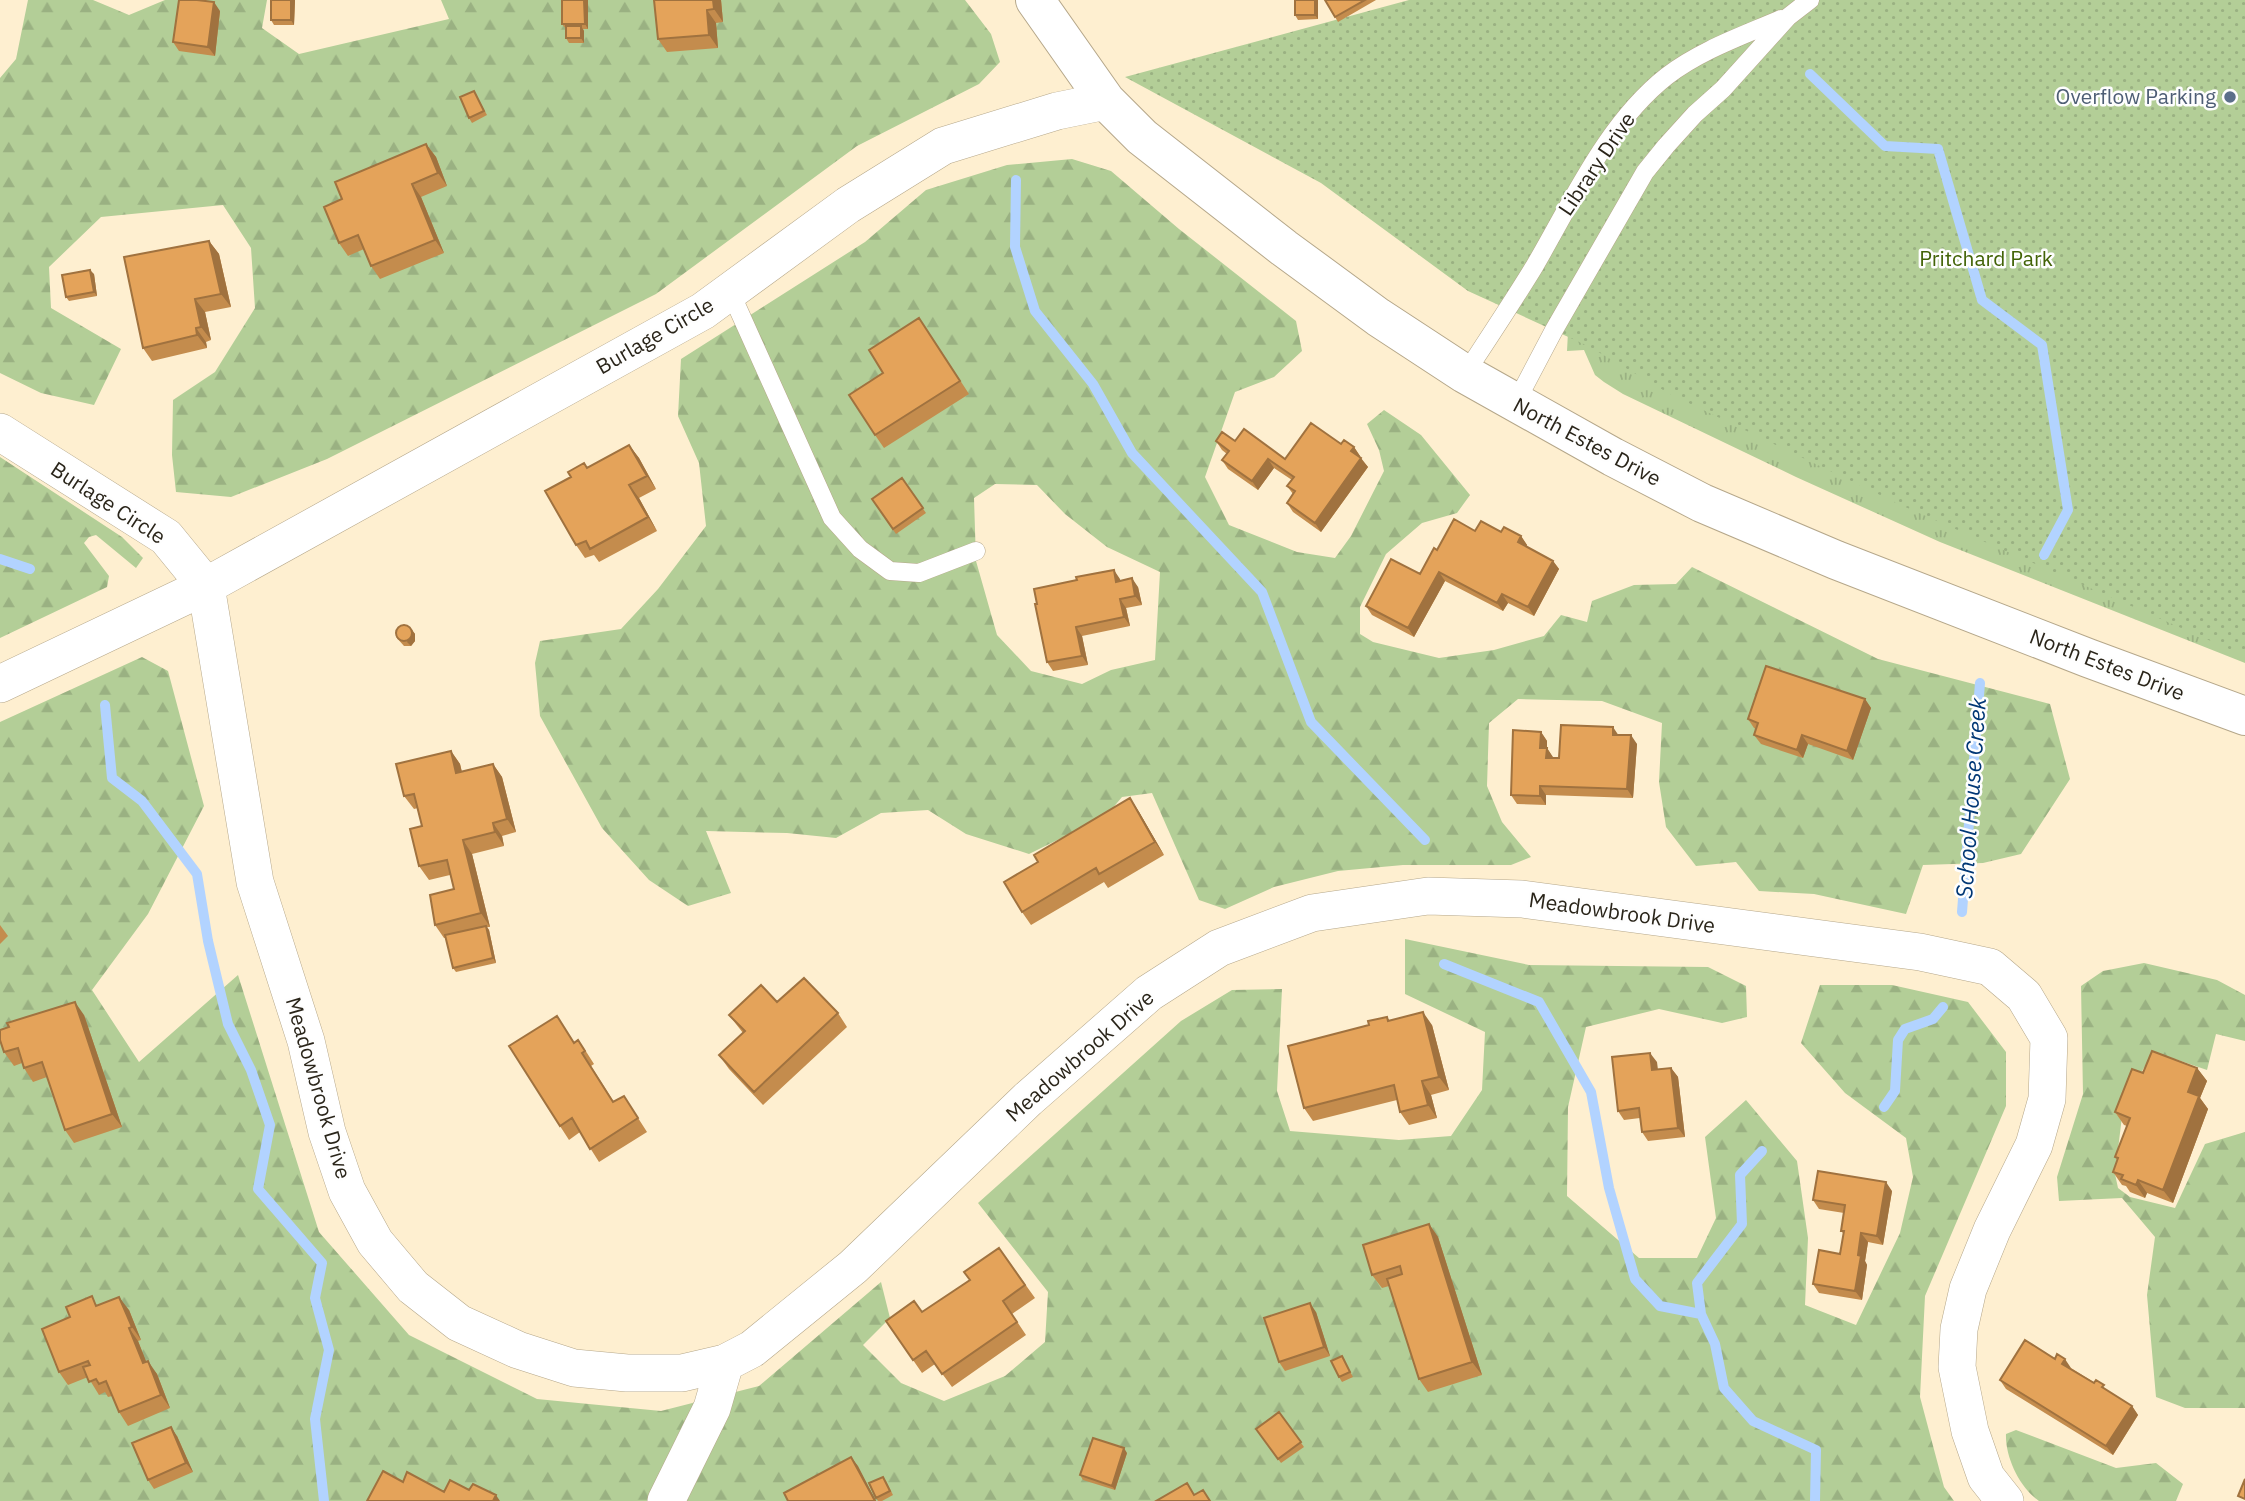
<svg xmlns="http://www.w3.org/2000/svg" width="2245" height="1501" viewBox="0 0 2245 1501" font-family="'IBM Plex Sans',sans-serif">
	<defs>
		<pattern id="grass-tufts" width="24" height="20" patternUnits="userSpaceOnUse" patternTransform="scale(1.75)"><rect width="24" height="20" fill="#b3ce97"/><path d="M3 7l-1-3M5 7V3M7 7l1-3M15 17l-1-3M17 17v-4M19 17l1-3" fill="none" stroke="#9ab182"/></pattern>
		<pattern id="forest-firs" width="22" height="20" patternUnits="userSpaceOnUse" patternTransform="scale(1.75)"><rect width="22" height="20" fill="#b3ce97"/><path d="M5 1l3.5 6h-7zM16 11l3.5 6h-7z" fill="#9ab182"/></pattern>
		<pattern id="park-dots" width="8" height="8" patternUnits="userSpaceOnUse" patternTransform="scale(1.75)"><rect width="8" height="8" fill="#b3ce97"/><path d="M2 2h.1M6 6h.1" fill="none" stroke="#9ab182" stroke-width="1.8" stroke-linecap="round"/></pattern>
	</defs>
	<rect width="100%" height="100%" fill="#feefd0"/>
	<path fill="url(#grass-tufts)" d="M1568,332L2245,641V663L1940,542L1796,477L1623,394L1604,382L1595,375L1584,350L1567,351Z"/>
	<path fill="url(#forest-firs)" fill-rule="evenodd" d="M28,0H93L129,15L165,0H267L262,28L299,54L449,19L441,0H965L991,34L1000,62L979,84L857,146L656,294L327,459L231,497L176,492L172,455L173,400L215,372L255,308L251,248L223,205L101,217L49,267L51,308L121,349L94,405L41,393L0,373V78L16,59Z
		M1072,159L1111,171L1179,229L1296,321L1302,351L1274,377L1235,392L1205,477L1229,525L1297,552L1335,558L1351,536L1384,471L1379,450L1367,424L1384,410L1421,435L1470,495L1457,513L1422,523L1386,554L1360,607V634L1373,642L1439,658L1494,650L1544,636L1561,615L1587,622L1592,601L1634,585L1676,584L1692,567L1878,659L2050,704L2070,779L2021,854L1983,863L1923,865L1906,914L1814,894L1759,891L1736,862L1696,866L1666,827L1659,782L1662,723L1602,701L1518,699L1489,723L1487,786L1502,822L1531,857L1511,865H1403L1338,871L1274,887L1225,909L1199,900L1152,793L1122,797L1106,816L1029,854L966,834L928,810L881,813L836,838L787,833L706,831L731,893L688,906L649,880L602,828L540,716L535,663L540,641L621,629L658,589L706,526L699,463L678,416L681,359L865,242L926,190L1007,165ZM995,484L1037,485L1065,514L1107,547L1160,572L1155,660L1111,670L1082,684L1031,671L997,635L976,561L974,498Z
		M0,457L122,537L143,558L136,568L96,535L89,537L84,543L109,576L107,587L0,638Z
		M142,657L168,671L204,806L148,914L92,990L139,1062L238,975L319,1232L409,1335L537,1399L661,1411L759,1386L881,1282L890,1318L863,1345L901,1383L944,1401L1005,1376L1045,1342L1048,1292L978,1203L1181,1021L1232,990L1282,989L1277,1091L1290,1131L1399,1140L1451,1136L1482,1090L1485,1032L1405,994V939L1529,965L1708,967L1746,986L1747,1017L1722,1023L1659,1009L1586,1027L1568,1107L1567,1196L1639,1258H1697L1716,1218L1705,1137L1746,1100L1797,1161L1808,1238L1805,1305L1856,1325L1900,1233L1913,1177L1906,1138L1845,1093L1801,1043L1820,985H1892L1968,1002L2006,1052V1106L1925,1296L1920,1397L1944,1487L1954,1501H0V722Z
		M2144,963L2217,980L2245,995V1041L2216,1034L2207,1070L2175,1059L2147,1063L2124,1100L2115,1174L2118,1188L2130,1197L2175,1208L2205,1144L2245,1132V1408H2185L2156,1397L2147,1295L2155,1237L2122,1198L2059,1201L2057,1177L2083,1094L2081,986L2103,971Z
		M2016,1430L2116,1468L2156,1463L2183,1484L2176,1501H2039C2020,1488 2005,1457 2006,1434Z"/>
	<path fill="url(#park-dots)" d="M1409,0H2245V656L1903,506L1670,394L1588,346L1468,291L1321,183L1125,77Z"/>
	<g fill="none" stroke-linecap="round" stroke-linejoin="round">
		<path stroke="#b2d3ff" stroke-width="10" d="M1810,74L1885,146L1938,149L1982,300L2042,345L2068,510L2044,555
			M1016,180L1015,247L1035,311L1093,384L1132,453L1262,592L1311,722L1425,840
			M0,559L30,569
			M105,705L112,778L142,801L197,874L208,941L228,1024L251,1070L270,1125L258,1189L322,1263L315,1298L329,1350L315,1419L324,1501
			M1962,912L1980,683
			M1444,964L1539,1002L1591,1092L1609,1188L1635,1279L1660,1306L1701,1314
			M1884,1107L1895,1091L1898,1040L1905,1029L1933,1019L1943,1007
			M1762,1151L1740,1175L1742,1224L1697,1283L1701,1314L1715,1344L1724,1388L1753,1421L1816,1450L1815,1501"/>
		<g stroke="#b5a78a" stroke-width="19">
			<path id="service" d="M730,291L832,518L860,549L890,571L919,573L976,551
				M1465,374C1488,339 1512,303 1534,267C1572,202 1607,123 1667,76C1701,50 1742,36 1781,19
				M1515,404L1554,330L1645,172L1666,146L1695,114L1723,89L1788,17L1810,0"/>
		</g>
		<g stroke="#b5a78a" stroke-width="38">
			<path id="minor" d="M0,432L166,537L206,586L255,882L306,1041L327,1132L347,1191L375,1242L413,1287L459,1323L518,1350L574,1368L627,1373H682L725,1363L752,1349L853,1267L1028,1099L1149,993L1219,948L1312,913L1428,896L1522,899L1920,952L1990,967L2024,996L2049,1038L2047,1099L2034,1145L1992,1230L1968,1289L1959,1329L1957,1367L1970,1431L1986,1477L2005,1501
				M0,684L206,586L703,311L848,205L943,146L1057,111L1106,101
				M666,1501L712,1408L725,1363"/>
		</g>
		<g stroke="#b5a78a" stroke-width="40">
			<path id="secondary" d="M1035,0L1106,101L1142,137L1284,248L1378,317L1465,374L1613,457L1702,503L1836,560L2088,658L2245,716"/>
		</g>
		<use href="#service" stroke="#fff" stroke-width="18"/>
		<use href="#minor" stroke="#fff" stroke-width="37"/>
		<use href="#secondary" stroke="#fff" stroke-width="38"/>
	</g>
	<path fill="#c48c4d" d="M271,0H295L294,25H274L271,20Z
		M588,0V29H583L584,31V43H569L566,38V29L562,24Z
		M654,0H721L723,22L716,23L718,48L667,52L658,39Z
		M1295,0H1318V19L1298,20L1295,15Z
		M1325,0H1376L1338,22Z
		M220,11L215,56L179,51L173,42Z
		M474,91L487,115L472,123L469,118Z
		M426,144L436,157L447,186L421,197L444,253L380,279L371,266L364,249L348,256L339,243L342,199Z
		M209,241L219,254L231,307L205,312L211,340L206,342L207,348L152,361L143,348Z
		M94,274L97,296L69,301L66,297Z
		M928,331L969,394L884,448L875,435L883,373Z
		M1216,441H1235L1285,459L1341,444L1354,447L1360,456L1359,457L1368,467L1321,532L1293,512L1287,503L1293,494L1287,486L1292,480L1274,468L1258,490L1228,469L1222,460L1227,454L1222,450Z
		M629,445L639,458L656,489L639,498L657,531L599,562L594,555L585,558L576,545L571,477L584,463L587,468Z
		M902,478L926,513L896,534L872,499Z
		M1475,531L1501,532L1521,536L1527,545L1526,547L1553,561L1559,569L1534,616L1508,603L1503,611L1445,581L1414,637L1372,615L1366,606L1420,574L1437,550Z
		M1120,579V580L1138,587L1142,605L1126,608L1130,626L1082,636L1088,665L1053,671L1047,662L1037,604Z
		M412,630L415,634V641L411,646H404L396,637Z
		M1865,699L1871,708L1853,760L1808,744L1803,758L1761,744L1754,735L1756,729L1754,728L1748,719Z
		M1541,732L1547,741V748L1553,758H1559L1618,735L1637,744L1633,798L1546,795V805L1517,804L1511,795Z
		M451,751L460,764L462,772L493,764L502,777L516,832L502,836L504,846L472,854L490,927H487L489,930L496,963L456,972L453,968L446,938H444L435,925L454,889L450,875L429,880L419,866L422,826L418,808L414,809L404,796Z
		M1130,798L1139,812L1164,855L1108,888L1104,882L1031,925L1022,912L1038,862Z
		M0,925L8,936L0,944Z
		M838,1013L847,1027L763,1105L729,1069L719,1055L743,1033L729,1015Z
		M84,1015L122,1127L74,1143L65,1130L47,1077L33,1082L24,1068L22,1063L14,1066L4,1052Z
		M557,1016L574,1043L578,1040L587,1053L594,1064L591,1066L614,1102L624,1096L647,1132L599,1162L580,1132L569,1140L560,1126Z
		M1387,1017L1389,1020L1432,1025L1449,1090L1431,1095L1437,1118L1409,1125L1400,1112L1397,1100L1313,1121L1304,1108L1369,1025Z
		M1657,1062V1069L1671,1068L1678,1077L1685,1137L1648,1141L1642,1132L1640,1118L1624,1120L1618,1111Z
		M2197,1068L2207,1081L2200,1098L2208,1109L2173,1203L2147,1193L2145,1198L2130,1192L2126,1186L2122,1185L2113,1172L2117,1160L2115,1157L2127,1126L2124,1125L2115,1112L2143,1073Z
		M1892,1191L1883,1245L1868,1242L1865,1261L1867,1265L1862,1300L1819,1293L1813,1284L1840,1254L1844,1234L1841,1231L1844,1213L1819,1209L1813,1200Z
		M1429,1224L1438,1237L1482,1375L1428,1392L1419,1379L1389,1286L1382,1288L1372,1275Z
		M999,1248L1035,1298L1012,1314L1026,1335L952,1387L935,1364L922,1373L886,1321L922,1312L970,1280Z
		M99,1305L129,1310L141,1340L138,1341L146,1362L157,1374L170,1408L128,1426L119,1412L112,1396L108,1397L105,1392L99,1395L88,1377L68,1385L59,1372Z
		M1316,1312L1330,1356L1285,1371L1279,1362Z
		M1342,1356L1353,1377L1342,1382L1339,1377Z
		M2071,1368L2132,1406L2138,1415L2113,1455L2006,1389L2000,1380Z
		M1279,1412L1304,1447L1281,1463L1256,1429Z
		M177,1436L193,1472L154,1489L148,1480Z
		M1127,1453L1115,1490L1083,1480L1080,1475Z
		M886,1481L893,1495L882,1501H878L876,1498Z"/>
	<path fill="#a0723f" d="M291,0H295L294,25L291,20Z
		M584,0H588V29L585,24Z
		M713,0H721L723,22L714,9Z
		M1315,0H1318V19L1315,15Z
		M214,2L220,11L215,56L208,47Z
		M707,10L716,23L718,48L709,35Z
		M581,26L584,31V43L581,38Z
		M426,144L436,157L447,186L438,173Z
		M412,184L421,197L444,253L435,240Z
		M209,241L219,254L231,307L221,294Z
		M90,270L94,274L97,296L94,292Z
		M195,299L205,312L211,340L201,327Z
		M196,328L206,342L207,348L197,335Z
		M629,445L639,458L656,489L647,476Z
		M1354,447L1360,456L1357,460L1351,451Z
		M1361,458L1368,467L1321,532L1315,523Z
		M1268,459L1274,468L1258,490L1252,481Z
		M629,485L639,498L657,531L648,517Z
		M1521,536L1527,545L1524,551L1518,542Z
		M1553,561L1559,569L1534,616L1528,607Z
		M1114,570L1120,579L1122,590L1116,582Z
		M1439,572L1445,581L1414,637L1408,628Z
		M1132,578L1138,587L1142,605L1135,596Z
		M1502,594L1508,603L1503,611L1497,603Z
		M1120,599L1126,608L1130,626L1124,617Z
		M1076,627L1082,636L1088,665L1082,656Z
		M412,630L415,634V641L411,646L407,642Z
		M1865,699L1871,708L1853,760L1847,751Z
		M1613,727L1619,736L1613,735Z
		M1541,732L1547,741V748L1553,757V767L1540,748Z
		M1631,735L1637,744L1633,798L1627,789Z
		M1802,735L1808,744L1803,758L1797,750Z
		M451,751L460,764L465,786L456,773Z
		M493,764L502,777L516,832L507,819Z
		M1540,786L1546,795V805L1540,796Z
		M1130,798L1139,812L1164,855L1155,842Z
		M493,823L502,836L504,846L495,832Z
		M463,840L472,854L490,927L481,913Z
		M486,926L489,930L496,963L493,958Z
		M75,1002L84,1015L122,1127L112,1114Z
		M1423,1012L1432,1025L1449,1090L1439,1077Z
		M1650,1053L1657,1062L1659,1078L1652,1070Z
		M1671,1068L1678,1077L1685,1137L1678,1128Z
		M2197,1068L2207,1081L2200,1098L2208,1109L2173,1203L2163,1190L2188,1092Z
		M1422,1081L1431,1095L1437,1118L1428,1105Z
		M2138,1180L2147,1193L2145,1198L2136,1185Z
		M1886,1182L1892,1191L1883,1245L1877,1236Z
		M1429,1224L1438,1237L1482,1375L1472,1362Z
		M1861,1233L1868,1242L1865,1261L1867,1265L1862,1300L1855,1291L1858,1255Z
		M119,1297L129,1310L141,1340L132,1327Z
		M1310,1303L1316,1312L1330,1356L1324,1347Z
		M129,1328L138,1341L152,1376L143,1363Z
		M2065,1359L2071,1368L2068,1373L2062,1364Z
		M148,1361L157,1374L170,1408L161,1395Z
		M2132,1406L2138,1415L2113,1455L2106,1446Z
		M171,1427L177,1436L193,1472L186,1463Z
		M1124,1448L1127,1453L1115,1490L1112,1486Z
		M851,1457L858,1466L876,1501H875Z
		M496,1495L500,1501H493Z"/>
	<path fill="#e4a35a" stroke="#a0723f" stroke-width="2" d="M179,0H197L214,2L208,47L173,42Z
		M271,0H291V20H271Z
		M562,0H584L585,24H562Z
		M654,0H713L714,9L707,10L709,35L658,39Z
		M1295,0H1315V15H1295Z
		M1325,0H1365L1335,17Z
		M566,26H581V38H566Z
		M474,91L484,111L469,118L460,97Z
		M426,144L438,173L412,184L435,240L371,266L358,235L339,243L324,207L342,199L335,182Z
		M209,241L221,294L195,299L201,327L196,328L197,335L143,348L124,257Z
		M90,270L94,292L66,297L62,275Z
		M919,318L960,381L875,435L849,395L883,373L869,350Z
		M1311,423L1341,444L1344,440L1354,447L1351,451L1361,458L1315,523L1287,503L1295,491L1287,486L1294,477L1268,459L1252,481L1222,460L1229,451L1216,441L1222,432L1235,441L1244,429L1285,459Z
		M629,445L647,476L629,485L648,517L590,549L586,541L576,545L545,491L571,477L568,472L584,463L587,468Z
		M902,478L923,508L893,529L872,499Z
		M1454,519L1475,531L1481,521L1501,532L1504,527L1521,536L1518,542L1553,561L1528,607L1502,594L1497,603L1439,572L1408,628L1366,606L1391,559L1420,574L1434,548L1437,550Z
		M1114,570L1116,582L1132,578L1135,596L1120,599L1124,617L1076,627L1082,656L1047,662L1035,604H1037L1034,589L1077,580L1076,577Z
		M396 633a8 8 0 1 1 16 0a8 8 0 1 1-16 0Z
		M1766,666L1865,699L1847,751L1802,735L1797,750L1754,735L1758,723L1748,719Z
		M1561,725L1613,727V735H1631L1627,789L1540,786V796L1511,795L1513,730L1541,732L1540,748H1547L1546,758H1559Z
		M451,751L456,773L493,764L507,819L493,823L495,832L463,840L481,913L435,925L430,895L454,889L447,860L419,866L410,829L422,826L414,794L404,796L396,764Z
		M1130,798L1155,842L1099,874L1096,868L1022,912L1004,882L1038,862L1034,855Z
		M486,926L493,958L453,968L445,935Z
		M804,978L838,1013L754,1092L719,1055L745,1031L729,1015L761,985L777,1002Z
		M75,1002L112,1114L65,1130L42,1062L24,1068L18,1048L4,1052L0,1040V1030L9,1027L7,1023Z
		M1423,1012L1439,1077L1422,1081L1428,1105L1400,1112L1394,1085L1304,1108L1288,1046L1369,1025L1368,1021L1387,1017L1388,1021Z
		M557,1016L574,1043L578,1040L585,1051L582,1053L613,1102L624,1096L638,1118L590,1149L572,1118L560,1126L509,1046Z
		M2152,1051L2197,1068L2188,1092L2199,1096L2163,1190L2138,1180L2136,1185L2121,1179L2123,1175L2113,1172L2118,1158L2115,1157L2130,1118L2115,1112L2132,1069L2143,1073Z
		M1650,1053L1652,1070L1671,1068L1678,1128L1642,1132L1639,1108L1618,1111L1612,1057Z
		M1818,1171L1886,1182L1877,1236L1861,1233L1858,1255L1861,1256L1855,1291L1813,1284L1819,1250L1840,1254L1844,1231H1841L1845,1205L1813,1200Z
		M1429,1224L1472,1362L1419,1379L1387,1279L1402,1274L1400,1266L1372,1275L1363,1245Z
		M999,1248L1025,1285L1003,1301L1017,1322L942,1374L926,1351L913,1360L886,1321L914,1301L922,1312L970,1280L964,1272Z
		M92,1296L96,1306L119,1297L132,1327L129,1328L143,1363L148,1361L161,1395L119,1412L106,1381L99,1384L96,1379L89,1382L83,1367L90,1365L88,1361L59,1372L42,1329L70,1317L66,1307Z
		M1310,1303L1324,1347L1279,1362L1264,1318Z
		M2025,1340L2055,1359L2057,1354L2065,1359L2062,1364L2094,1383L2096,1380L2104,1385L2102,1387L2132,1406L2106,1446L2000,1380Z
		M1342,1356L1350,1372L1339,1377L1331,1361Z
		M1279,1412L1301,1442L1278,1459L1256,1429Z
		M171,1427L186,1463L148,1480L132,1443Z
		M1093,1438L1124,1448L1112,1486L1080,1475Z
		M851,1457L875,1501H788L784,1493Z
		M383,1471L403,1482L407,1472L444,1492L450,1480L469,1490L473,1484L496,1495L493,1501H367Z
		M883,1477L890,1491L876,1498L869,1483Z
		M2245,1479V1499L2238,1496Z
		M1187,1483L1194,1495L1203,1490L1210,1501H1156Z"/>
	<circle fill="#5c6f8a" stroke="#fefefe" stroke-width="2.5" cx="2230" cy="97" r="7"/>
	<g text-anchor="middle" stroke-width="5" stroke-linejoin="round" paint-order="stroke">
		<g font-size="21" fill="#4e5e75" stroke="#fefefe" text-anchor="end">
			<text x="2216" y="104">Overflow Parking</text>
		</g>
		<g font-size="21" fill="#2a251a" stroke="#fefefe">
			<text transform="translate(1597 164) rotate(-56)" y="7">Library Drive</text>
			<text transform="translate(655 336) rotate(-30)" y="7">Burlage Circle</text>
			<text transform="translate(1587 442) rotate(28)" y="7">North Estes Drive</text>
			<text transform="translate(108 503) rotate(33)" y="7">Burlage Circle</text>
			<text transform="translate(2107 665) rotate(21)" y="7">North Estes Drive</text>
			<text transform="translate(1622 913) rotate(8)" y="7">Meadowbrook Drive</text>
			<text transform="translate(1080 1056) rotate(-41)" y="7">Meadowbrook Drive</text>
			<text transform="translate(318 1088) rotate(74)" y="7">Meadowbrook Drive</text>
		</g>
		<g font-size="21" fill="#426307" stroke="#fefefe">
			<text x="1986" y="266">Pritchard Park</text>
		</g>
		<g font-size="23" font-style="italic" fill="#003775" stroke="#fefefe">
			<text transform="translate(1971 798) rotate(-86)" y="8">School House Creek</text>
		</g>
	</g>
</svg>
